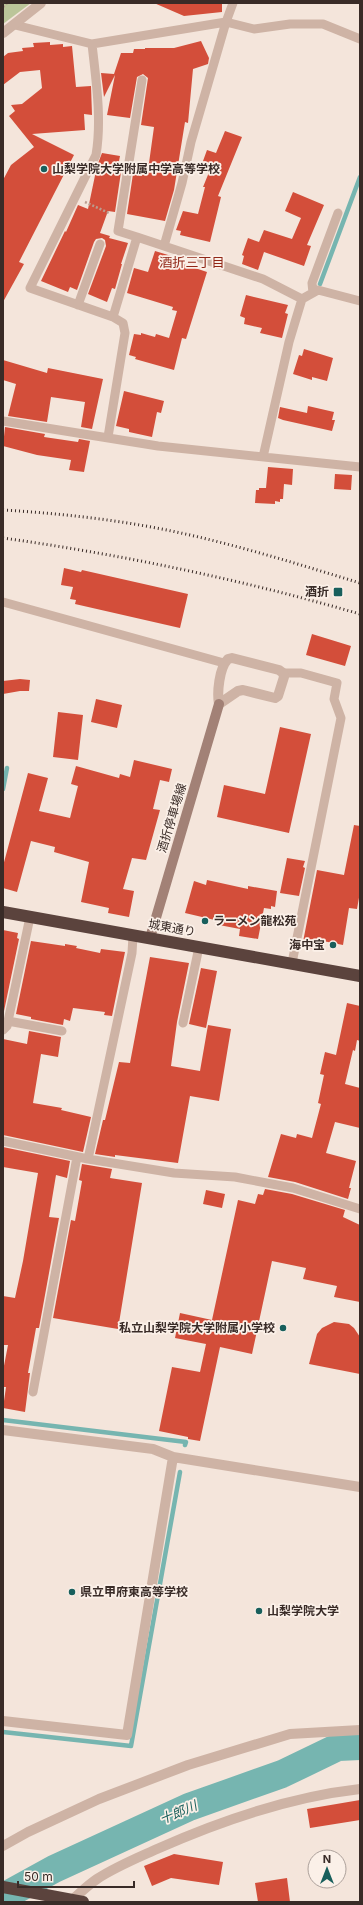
<svg xmlns="http://www.w3.org/2000/svg" width="363" height="1905" viewBox="0 0 363 1905" font-family="Inter,'Noto Sans JP',sans-serif">
	<rect width="100%" height="100%" fill="#f4e5db"/>
	<path fill="#bbc599" d="M3,3H31L3,24Z"/>
	<g fill="none" stroke-linecap="round" stroke-linejoin="round">
		<path stroke="#76b5b0" stroke-width="4.5" d="M320,284L360,177
			M3,789L7,768
			M3,1420L186,1442L185,1445
			M3,1732L131,1746L180,1472"/>
		<path stroke="#76b5b0" stroke-width="28" d="M3,1897L54,1869L189,1807L282,1774L338,1747L360,1746"/>
	</g>
	<path fill="#d34e3a" d="M154,3H222V12L184,16Z
		M201,41L209,58L208,64L193,69L188,123L185,122L174,190L165,221L127,214L133,174L142,176L145,163H149L154,127L141,125L148,78L143,74L137,77L130,118L107,115L115,75L104,97L101,73L114,74L121,53H133L134,49H145V48H174Z
		M50,42V45L63,44V47L72,46L76,87L91,86L92,115L84,114L85,130L32,134L74,155L19,262L24,264L3,302V180L11,165L34,147L9,116L15,111L11,105L22,104L42,88L40,70L20,72L3,85V57L8,53L23,51L22,48L34,47L33,43Z
		M225,131L242,137L218,196L221,197L210,242L180,235L181,231L176,230L183,211L198,214L205,187H203L212,165L203,161L207,150L216,153Z
		M102,153L120,156L117,171L121,172L115,212L108,211L100,233L110,236L109,238L128,243L121,264H122L115,289L112,288L107,302L88,294L106,246L105,240L102,238L96,239L94,242L77,290L70,287L68,292L41,281L65,231L66,232L78,205L88,209L97,166Z
		M293,192L324,205L307,245L311,246L304,266L264,252L258,270L242,264L244,256L242,255L248,238L259,242L264,230L292,239L301,218L285,211Z
		M155,251L178,258L177,262L207,272L186,339L182,338L174,370L135,359L136,357L129,355L134,334L141,335V333L155,337L156,334L169,338L177,311L172,310L173,307L127,293L134,268L148,272Z
		M246,295L288,305L285,313L288,314L282,338L260,333L262,328L244,324L245,318L240,316Z
		M304,349L333,358L327,381L312,377V380L293,374L299,355L302,356Z
		M3,360L47,373L48,368L103,379L92,429L81,427L85,402L51,397L47,422L8,416L16,384L3,380Z
		M124,391L164,401L161,413L157,412L152,437L129,432V429L116,426Z
		M308,406L334,412L332,420H335L332,431L283,420L278,418L280,407L307,413Z
		M5,427L45,434L44,437L78,442L79,439L90,441L84,472L69,470L71,460L37,455L3,446Z
		M268,467L293,469L292,485L284,484L283,499H280V502L275,501V504L255,503L256,490H259V488H266Z
		M335,474L352,475L351,490L334,489Z
		M64,568L81,572L82,570L188,594L180,628L75,604L76,600L70,599L73,587L61,585Z
		M312,634L351,646L345,666L306,655Z
		M20,679L30,680L29,691H20L3,694V681Z
		M96,699L122,705L117,728L91,722Z
		M58,712L83,715L78,760L53,757Z
		M280,727L311,734L289,833L217,817L224,785L265,794Z
		M134,760L172,769L169,782L160,780L153,809L160,810L146,860L132,858L123,889L134,891L129,917L108,913L109,908L81,902L89,862L54,852L55,847L31,841L17,892L3,888V866L28,773L48,778L39,811L70,818L78,786L71,784L76,766L119,778L120,774L130,777Z
		M354,825L360,826V892L357,909L349,908L343,945L318,940L316,950L302,947L317,870L344,875Z
		M287,858L305,861L303,867L305,868L299,896L280,893Z
		M207,880L248,889V886L277,891L275,907L271,906V909L264,908L258,939L239,936L240,929L219,925V921L185,913L194,881L206,885Z
		M3,930L18,933L17,938L19,939L4,1011Z
		M31,941L65,946V944L77,946L76,948L100,953L101,949L125,952L112,1016L104,1015L105,1012L73,1008L70,1021L64,1019L63,1025L31,1019V1017L16,1014Z
		M150,957L189,963L177,1022L171,1066L200,1071L208,1025L231,1029L219,1101L190,1096L178,1163L115,1155V1157L95,1154L103,1120H105L119,1062L130,1063Z
		M201,968L217,971L206,1028L189,1024Z
		M347,1003L360,1006V1041L357,1040L355,1051L353,1050L345,1084L360,1088V1128L335,1122L326,1153L356,1161L349,1188H351L348,1199L295,1182L268,1177L281,1134L296,1138L297,1134L312,1138L321,1104L318,1103L324,1075L320,1074L325,1052L336,1055Z
		M29,1031L61,1037L58,1057L41,1054L33,1103L62,1108L61,1110L91,1117L83,1152L3,1135V1039L27,1044Z
		M3,1147L70,1161L67,1178L56,1175L49,1217L59,1218L39,1328H36L28,1373H30L25,1412L3,1408L6,1387H3V1371L8,1345H3V1296L15,1298L23,1261L38,1173L3,1167Z
		M82,1164L112,1169L110,1178L142,1183L118,1329L53,1318L71,1220L75,1221L82,1181L79,1180Z
		M265,1189L292,1194L345,1210L343,1217L360,1225V1302L334,1297L337,1286L303,1279L306,1268L272,1261L252,1354L220,1347L200,1441L188,1439V1437L159,1431L172,1367L200,1372L206,1344L175,1338L180,1313L212,1320L238,1200L255,1204L258,1194L263,1195Z
		M206,1190L225,1194L222,1208L203,1204Z
		M334,1322L349,1324L354,1328L360,1337V1374L309,1364L317,1334L322,1328Z
		M360,1800V1820L310,1828L307,1809Z
		M174,1854L223,1862L219,1885L171,1878L152,1886L144,1866Z
		M287,1878L290,1902H258L255,1883Z"/>
	<g fill="none" stroke-linecap="round" stroke-linejoin="round">
		<path stroke="#ba9d8f" stroke-width="2.5" stroke-dasharray="2 2" stroke-linecap="butt" d="M3,7L7,3
			M85,202L109,213"/>
		<path stroke="#ceb3a5" stroke-width="9" d="M15,25L92,44L226,22L254,29L290,24H323L360,39
			M92,44C96,81 102,119 96,155L30,288L113,317
			M137,237L118,231L142,80
			M164,246L182,183L191,142L226,22L233,3
			M313,293L312,283L338,213
			M78,305L100,244
			M3,421L158,446L360,467
			M108,437L125,333L123,323L113,317L137,237L263,279L302,299L318,290L360,301
			M263,457L289,342L302,299
			M3,602L224,663
			M283,673H301L337,683L334,699L341,718L292,963
			M8,1021L62,1031
			M183,1023L199,947
			M3,1030L7,1026L30,917
			M3,1141L88,1159L174,1173L235,1177L293,1188L360,1209
			M88,1159L132,953L133,936
			M33,1392L77,1157"/>
		<path stroke="#ceb3a5" stroke-width="10" d="M3,33L41,3
			M232,658L279,670L283,673L284,677L278,696L275,698L243,690L238,691L219,704C217,693 219,668 228,659Z
			M3,1430L153,1449L173,1457L360,1487
			M3,1721L127,1735L173,1457
			M3,1846L28,1832L99,1799L188,1765L290,1734L360,1730
			M72,1900C80,1893 88,1885 97,1879C115,1867 137,1858 157,1849C222,1820 289,1797 360,1789"/>
		<path stroke="#a28176" stroke-width="10" d="M150,938L219,704"/>
		<path stroke="#5b433d" stroke-width="12" d="M3,912L360,976
			M3,1887L83,1902"/>
		<path stroke="#392b27" stroke-width="3" stroke-dasharray="1 3" stroke-linecap="butt" d="M3,510C53,513 102,518 151,527C222,540 291,562 360,583
			M3,538C124,555 243,580 360,614"/>
	</g>
	<g fill="#185f5c" stroke="#fbf0e8" stroke-width="1.5">
		<circle cx="44" cy="169" r="4"/>
		<rect x="333" y="587" width="10" height="10" rx="2"/>
		<circle cx="205" cy="921" r="4"/>
		<circle cx="333" cy="945" r="4"/>
		<circle cx="283" cy="1328" r="4"/>
		<circle cx="72" cy="1592" r="4"/>
		<circle cx="259" cy="1611" r="4"/>
	</g>
	<g text-anchor="middle" stroke-width="3.5" stroke-linejoin="round" paint-order="stroke">
		<g font-size="12" font-weight="bold" fill="#392b27" stroke="#fbf0e8" text-anchor="start">
			<text x="52" y="173">山梨学院大学附属中学高等学校</text>
			<text x="329" y="596" text-anchor="end">酒折</text>
			<text x="213" y="925">ラーメン龍松苑</text>
			<text x="325" y="949" text-anchor="end">海中宝</text>
			<text x="275" y="1332" text-anchor="end">私立山梨学院大学附属小学校</text>
			<text x="80" y="1596">県立甲府東高等学校</text>
			<text x="267" y="1615">山梨学院大学</text>
		</g>
		<g font-size="12" fill="#392b27" stroke="#fbf0e8">
			<text transform="translate(172 818) rotate(-73)" y="4">酒折停車場線</text>
			<text transform="translate(172 928) rotate(10)" y="4">城東通り</text>
		</g>
		<g font-size="13" fill="#912717" stroke="#fbf0e8">
			<text x="192" y="267">酒折三丁目</text>
		</g>
		<g font-size="13" font-style="italic" fill="#185f5c" stroke="#fbf0e8">
			<text transform="translate(178 1812) rotate(-23)" y="5">十郎川</text>
		</g>
	</g>
	<rect width="363" height="1905" fill="none" stroke="#392b27" stroke-width="8"/>
	<g transform="translate(327 1869)"><circle r="19" fill="#fbf0e8" stroke="#ada19b"/>
	<path d="M0-3L7 15L0 10L-7 15Z" fill="#185f5c"/>
	<text y="-6" font-size="11" font-weight="bold" text-anchor="middle" fill="#392b27">N</text>
	</g>
	<path d="M18 1881v6h116v-6" fill="none" stroke="#392b27" stroke-width="2"/>
	<text x="24" y="1881" font-size="12" fill="#392b27" stroke="#fbf0e8" stroke-width="3" paint-order="stroke">50 m</text>
</svg>
